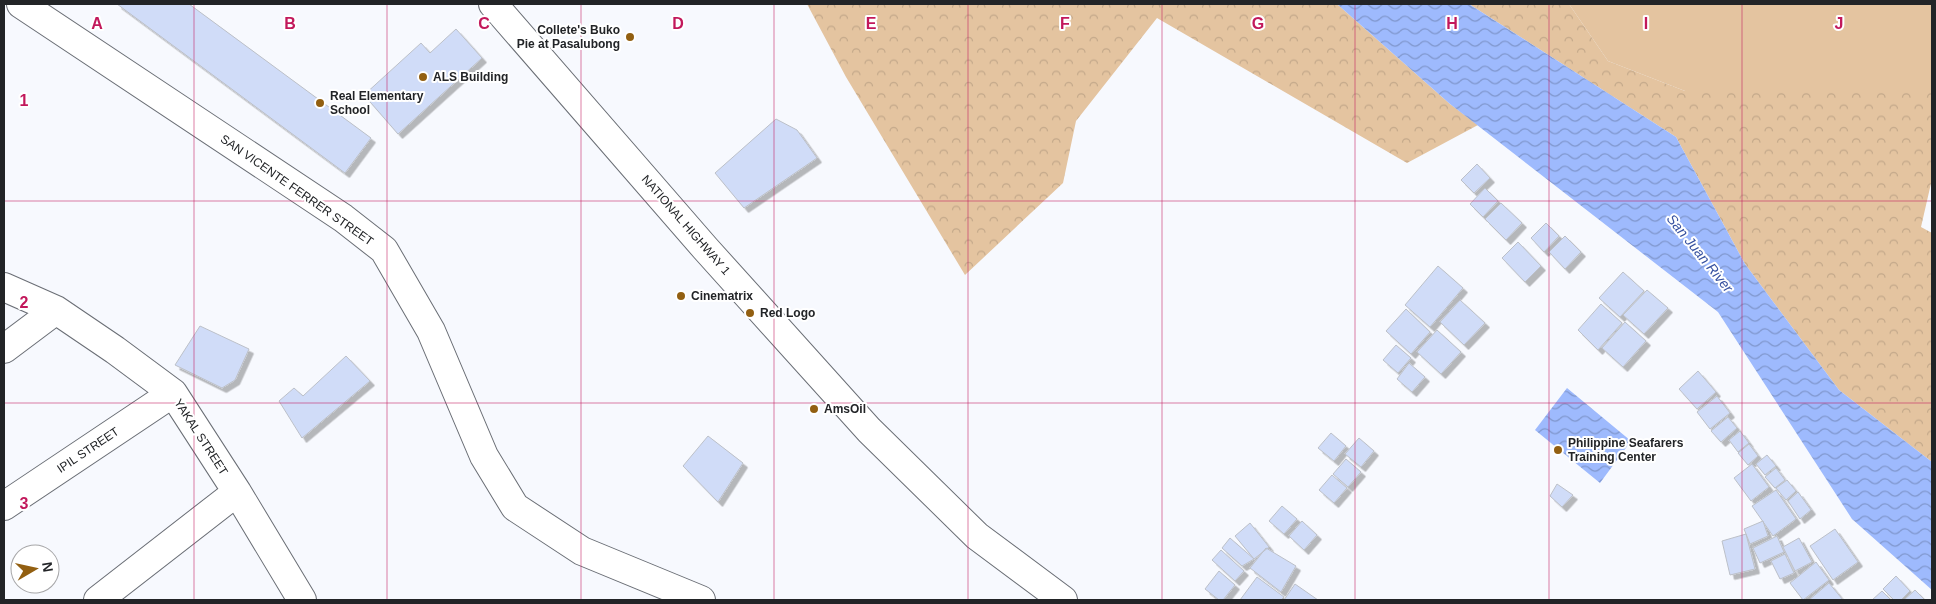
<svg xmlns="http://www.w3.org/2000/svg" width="1936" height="604" viewBox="0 0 1936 604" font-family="Helvetica,sans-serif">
	<defs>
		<pattern id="forest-crowns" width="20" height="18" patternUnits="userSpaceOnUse" patternTransform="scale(1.25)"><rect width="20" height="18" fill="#e4c4a0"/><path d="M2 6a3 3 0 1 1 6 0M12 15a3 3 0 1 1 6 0" fill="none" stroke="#c3a88a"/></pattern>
		<pattern id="water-waves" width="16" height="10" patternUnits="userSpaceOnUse" patternTransform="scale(1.25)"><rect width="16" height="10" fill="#9ebafd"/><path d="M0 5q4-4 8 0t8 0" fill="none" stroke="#8097cd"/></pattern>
		<filter id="shadow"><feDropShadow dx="4.5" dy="4.5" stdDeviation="0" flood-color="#0004"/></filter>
	</defs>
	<rect width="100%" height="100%" fill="#f7f9fe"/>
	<path fill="#e4c4a0" d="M1569,4H1932V91H1685L1608,61Z"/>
	<path fill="url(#forest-crowns)" d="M807,4H1337L1450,104L1478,125L1407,163L1157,18L1076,121L1063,183L965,275L846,77Z
		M1469,4H1569L1608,61L1685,91H1932V179L1921,227L1932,233V462L1839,390L1745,264L1676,137Z"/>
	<path fill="url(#water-waves)" d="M1337,4H1469L1676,137L1745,264L1839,390L1932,462V590L1852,519L1718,312L1450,104Z
		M1567,388L1631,441L1600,483L1535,430Z"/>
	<path fill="#d0dcf8" stroke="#bcc0c8" filter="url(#shadow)" d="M117,4H189L371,138L345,173Z
		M456,29L482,58L398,134L364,95L421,43L430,53Z
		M776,119L797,130L817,158L744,208L715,173Z
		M1477,164L1490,178L1474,193L1461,180Z
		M1485,188L1498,201L1483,217L1470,204Z
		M1501,203L1522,223L1506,240L1485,219Z
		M1546,223L1559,236L1544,252L1531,238Z
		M1565,236L1581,252L1565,269L1549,252Z
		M1518,242L1541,266L1525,282L1502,258Z
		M1438,266L1463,288L1430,327L1405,305Z
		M1623,272L1644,291L1620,317L1599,298Z
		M1647,290L1668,308L1644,334L1623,315Z
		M1460,300L1485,323L1464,345L1440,322Z
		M1601,304L1622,323L1598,350L1578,330Z
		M1406,309L1430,332L1411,354L1386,331Z
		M1625,322L1646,341L1623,367L1602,348Z
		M200,326L249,349L235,380L222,388L175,365Z
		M1437,330L1461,352L1441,374L1417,352Z
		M1396,345L1411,358L1398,373L1383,360Z
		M346,356L370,381L302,438L279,401L294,388L303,396Z
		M1409,363L1425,377L1412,392L1397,379Z
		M1698,371L1716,392L1697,409L1679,389Z
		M1717,396L1730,413L1710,429L1697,412Z
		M1728,417L1737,428L1721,442L1711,431Z
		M1740,431L1749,443L1738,452L1729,440Z
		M1331,433L1346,446L1334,461L1318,448Z
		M708,436L743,463L718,502L683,466Z
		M1359,438L1374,451L1361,467L1345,454Z
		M1749,444L1758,456L1748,465L1738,453Z
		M1767,455L1776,466L1765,475L1756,464Z
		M1346,459L1361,472L1348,487L1333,474Z
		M1752,464L1769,487L1751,501L1734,478Z
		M1776,468L1785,480L1775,488L1765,477Z
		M1332,475L1347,488L1334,503L1319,490Z
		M1787,480L1796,491L1786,500L1776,488Z
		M1557,484L1573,495L1562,507L1550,496Z
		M1776,490L1796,519L1773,536L1752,506Z
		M1798,492L1811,510L1800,519L1788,501Z
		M1282,506L1297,519L1284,534L1269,521Z
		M1302,521L1317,535L1304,550L1289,536Z
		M1763,521L1768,536L1750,544L1744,529Z
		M1250,523L1269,547L1254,559L1235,536Z
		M1835,529L1858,562L1833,580L1810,546Z
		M1746,534L1755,569L1730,575L1722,541Z
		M1777,536L1784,552L1760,563L1753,548Z
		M1230,538L1254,559L1242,566L1222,548Z
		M1799,538L1812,562L1795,571L1783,547Z
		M1266,548L1296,566L1281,592L1250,568Z
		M1221,550L1244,571L1235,581L1212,560Z
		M1785,554L1794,573L1780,579L1771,561Z
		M1816,562L1829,580L1803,600L1790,583Z
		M1219,571L1235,585L1223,600H1219L1205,589Z
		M1896,576L1910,591L1901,600H1894L1883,589Z
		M1257,577L1284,597L1281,600H1240Z
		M1829,583L1843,600H1809Z
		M1295,584L1318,600H1284Z
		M1915,590L1925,600H1904Z
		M1882,591L1891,600H1872Z"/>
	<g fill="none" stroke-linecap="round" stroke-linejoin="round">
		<g stroke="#6a6e75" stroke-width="30">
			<path id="minor" d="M4,287L56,310L115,350L173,393L237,492L302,600
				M4,349L56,310
				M4,506L173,393
				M98,600L237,492"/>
		</g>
		<g stroke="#6a6e75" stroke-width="30">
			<path id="tertiary" d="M21,4L343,218L384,250L431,331L484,456L515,507L582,551L701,600"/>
		</g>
		<g stroke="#6a6e75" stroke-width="30">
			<path id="trunk" d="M493,4L705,248L869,430L977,536L1063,600"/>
		</g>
		<use href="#minor" stroke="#fff" stroke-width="28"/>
		<use href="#tertiary" stroke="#fff" stroke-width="28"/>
		<use href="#trunk" stroke="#fff" stroke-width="28"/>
	</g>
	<path fill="none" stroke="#c2185b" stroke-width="1" stroke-opacity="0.55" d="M194,4V600M387,4V600M581,4V600M774,4V600M968,4V600M1162,4V600M1355,4V600M1549,4V600M1742,4V600M4,201H1932M4,403H1932"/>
	<g fill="#925f11" stroke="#fff" stroke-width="2">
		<circle cx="630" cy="37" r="5"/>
		<circle cx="423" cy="77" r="5"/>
		<circle cx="320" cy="103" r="5"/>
		<circle cx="681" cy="296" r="5"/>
		<circle cx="750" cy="313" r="5"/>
		<circle cx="814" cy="409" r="5"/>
		<circle cx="1558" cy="450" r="5"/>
	</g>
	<g text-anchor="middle" stroke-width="4" stroke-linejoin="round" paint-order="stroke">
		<g font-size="12" font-weight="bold" fill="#222427" stroke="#fff" text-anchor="start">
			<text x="620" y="34" text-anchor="end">Collete's Buko<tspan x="620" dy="14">Pie at Pasalubong</tspan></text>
			<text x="433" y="81">ALS Building</text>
			<text x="330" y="100">Real Elementary<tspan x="330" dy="14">School</tspan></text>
			<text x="691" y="300">Cinematrix</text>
			<text x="760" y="317">Red Logo</text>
			<text x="824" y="413">AmsOil</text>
			<text x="1568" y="447">Philippine Seafarers<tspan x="1568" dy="14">Training Center</tspan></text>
		</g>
		<g font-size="12" fill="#222427" stroke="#fff">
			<text transform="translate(297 190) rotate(35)" y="4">SAN VICENTE FERRER STREET</text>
			<text transform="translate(686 225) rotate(49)" y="4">NATIONAL HIGHWAY 1</text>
			<text transform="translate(201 437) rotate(57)" y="4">YAKAL STREET</text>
			<text transform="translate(88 450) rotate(-34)" y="4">IPIL STREET</text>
		</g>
		<g font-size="14" font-style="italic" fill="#3651a0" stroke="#fff">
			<text transform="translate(1700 253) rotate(51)" y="5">San Juan River</text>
		</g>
	</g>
	<g font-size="16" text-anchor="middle" font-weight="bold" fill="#c2185b" stroke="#fff" stroke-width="4" stroke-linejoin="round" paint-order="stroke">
		<text x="97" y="29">A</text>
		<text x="290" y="29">B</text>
		<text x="484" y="29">C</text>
		<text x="678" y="29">D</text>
		<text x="871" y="29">E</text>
		<text x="1065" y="29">F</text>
		<text x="1258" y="29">G</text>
		<text x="1452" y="29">H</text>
		<text x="1646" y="29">I</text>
		<text x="1839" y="29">J</text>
		<text x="24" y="106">1</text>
		<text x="24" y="308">2</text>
		<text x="24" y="509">3</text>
	</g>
	<rect width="1936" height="604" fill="none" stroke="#222427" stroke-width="10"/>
	<g transform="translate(35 569) rotate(81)"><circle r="24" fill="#ffffff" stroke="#a7a7a9"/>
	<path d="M0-4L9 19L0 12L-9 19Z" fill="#925f11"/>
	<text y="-8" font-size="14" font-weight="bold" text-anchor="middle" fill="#222427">N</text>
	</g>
</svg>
